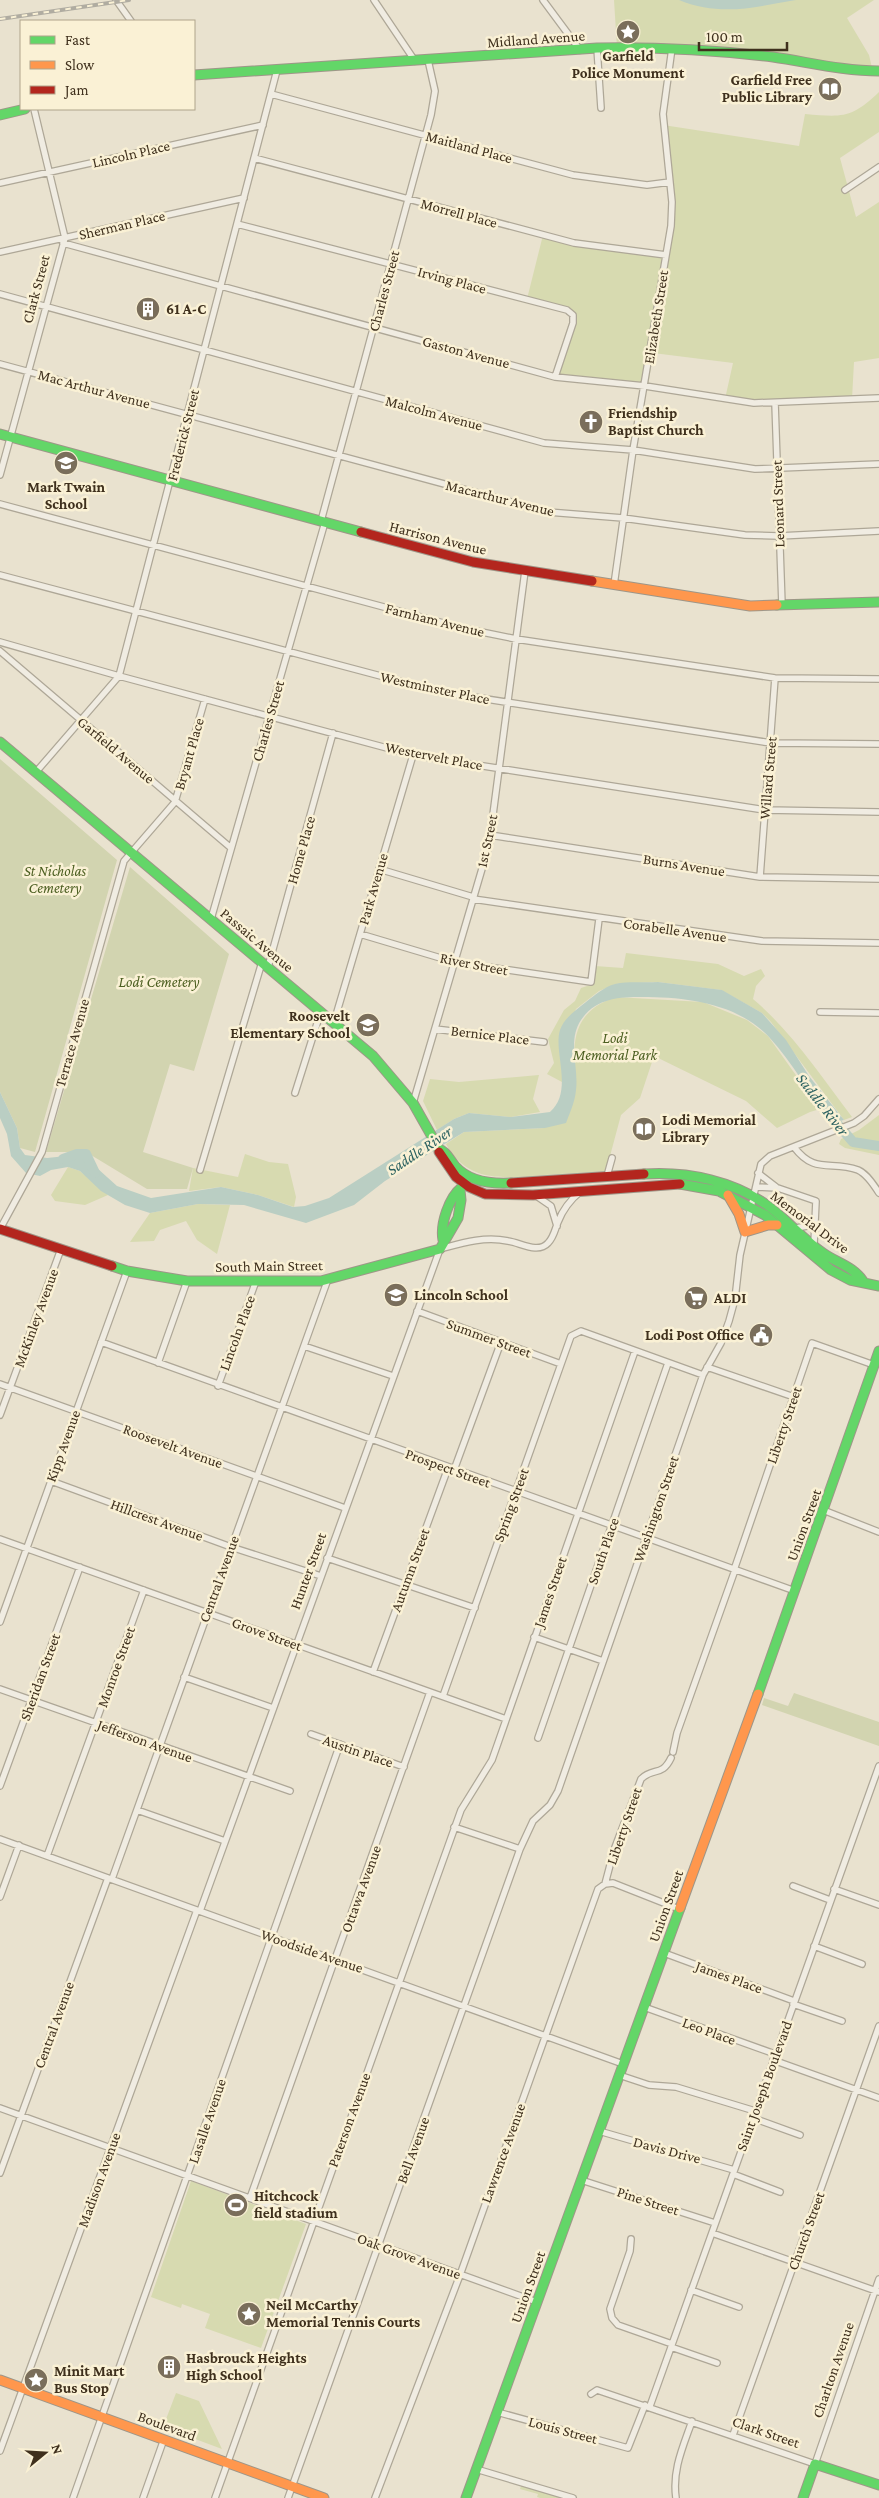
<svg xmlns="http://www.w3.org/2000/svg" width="879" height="2498" viewBox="0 0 879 2498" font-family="'Crimson Pro',serif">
	<rect width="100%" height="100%" fill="#e9e2cf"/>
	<path fill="#d7dab0" d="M614,0H874L847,18L869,55L873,72L772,57L617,48Z
		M879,92V132L840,158L856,217L879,202V358L854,362L852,399L760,403L725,399L733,363L653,353L648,387L559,375L575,312L527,299L543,235L668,252L673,212L663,125L799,146L805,114C842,117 851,119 879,92Z
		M626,953L718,964L744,976L761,969L765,976L756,986L753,999C792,1032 821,1076 852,1117L844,1120L771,1022L762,1013L721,990L658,982L616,984L599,991L576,1009L560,1051L563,1071L562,1082L547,1074L554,1063L548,1039L564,1010L575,1001L581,988L593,984L595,966L623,968Z
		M615,997L703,1002L747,1020L768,1036L820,1109L810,1112L777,1128L746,1101L654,1056L640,1098L621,1115L606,1171C585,1172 565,1174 544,1175C505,1178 468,1184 446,1144L464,1132L545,1128L576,1089C573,1047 568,1014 615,997Z
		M539,1075L533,1099L540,1112L511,1117L469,1113L454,1119L437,1130L423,1101L430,1079L459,1082Z
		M879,1115V1155L845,1148L839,1144L841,1139L859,1130Z
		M245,1154L269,1162L288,1164L296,1197L294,1207L258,1195L221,1187L189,1191L193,1168L238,1177Z
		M68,1167L80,1171L108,1195L85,1205L55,1201L51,1195Z
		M198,1204L230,1205L217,1254L197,1240L186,1221L160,1230L154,1241L130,1242L150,1213Z
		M191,2181L306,2224L261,2348L205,2328L210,2314L182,2304L181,2308L151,2297Z
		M176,2393L199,2401L222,2449L163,2427Z
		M522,2483L573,2498H540L537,2497L538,2494L520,2489Z"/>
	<path fill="#d2d4b0" d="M0,759L117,860L35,1152L20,1148L17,1128L0,1092Z
		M130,867L229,954L194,1071L170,1064L143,1152L193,1168L187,1189H147L86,1152H46Z
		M794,1693L879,1722V1746L762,1705L764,1698L788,1706Z"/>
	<path fill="#bacec3" d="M679,0H796C754,7 721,17 679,0Z
		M658,982L722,990L762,1013L786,1040L809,1076L844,1120L832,1123C810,1095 793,1063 769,1037C737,1003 686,997 642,997C619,997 596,998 581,1020C567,1041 579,1067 576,1090C575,1102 570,1112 566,1123L545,1128L464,1132L385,1181L354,1205L306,1223L244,1205L198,1204L150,1213L125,1205L101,1191L80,1171L68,1167L51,1170L40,1176L26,1173L11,1156L7,1134L0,1118V1092L17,1128L20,1148L25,1155L47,1158L76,1155L87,1159L117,1186L151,1198L221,1187L258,1195L293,1207L305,1206L329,1198L454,1119L469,1113L511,1117L550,1112C574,1091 553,1052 560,1030C564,1018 576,1010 586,1002C595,995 604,987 615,984C628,981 644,983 658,982Z"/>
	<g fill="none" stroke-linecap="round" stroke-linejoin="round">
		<path stroke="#bacec3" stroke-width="10" d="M827,1112L853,1142L879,1146
			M63,1159L77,1154H86L95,1173"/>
		<g stroke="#aea797" stroke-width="8">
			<path id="street" d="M116,0L131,21
				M374,0L415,61
				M543,0L580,50
				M597,48L601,108
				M271,94L573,175L647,185L670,182
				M254,158L574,243L666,255
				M0,183L263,125
				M845,190L879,167
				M237,224L567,310L573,315V323L555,377
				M63,243L555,377L645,386L754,403L879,398
				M0,252L244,198
				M0,294L544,443L633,450L755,469L879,464
				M0,364L548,512L623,518L745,535L779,536L879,531
				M775,403L782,605
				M0,475L65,238L34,109
				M0,504L462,628L516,639L775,678L879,679
				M321,521L431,115L435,91L428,60
				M0,575L441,692L771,743L879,744
				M614,585L633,450L671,226L672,202L663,114L672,48
				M0,642L119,676L413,755L765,810L879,812
				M0,651L231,848
				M36,772L119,676L277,70
				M490,835L760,877L879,879
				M379,869L473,897
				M760,877L775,678
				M473,899L762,941L879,943
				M211,919L325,522
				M360,934L454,962L591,982L599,919
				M268,967L333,733
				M820,1012L879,1013
				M334,1022L413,755
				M435,1029L544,1042
				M295,1093L321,1011
				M413,1103L489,845L525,571
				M794,1147C815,1175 831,1160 858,1170C867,1174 874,1185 879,1193
				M200,1170L262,962
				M758,1173L776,1187
				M607,1176L612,1158
				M756,1187L778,1188L816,1201L814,1244
				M535,1195L551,1206L557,1226
				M796,1228L807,1226L813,1221
				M0,1229L42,1152L124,861L175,802L205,699
				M417,1311L561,1364
				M101,1342L795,1591
				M304,1346L393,1376
				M158,1363L187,1281
				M707,1367L794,1397
				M0,1384L345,1508
				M218,1386L256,1281
				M0,1415L61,1249
				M454,1470L501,1342
				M51,1481L231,1547L321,1576
				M823,1510L879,1532
				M0,1539L506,1719
				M327,1558L475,1608
				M734,1570L812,1343L874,1365
				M0,1622L127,1271
				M534,1637L603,1661
				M373,1672L448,1468
				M184,1677L273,1708
				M0,1689L290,1791
				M443,1696L571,1336L581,1331L703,1375
				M311,1734L404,1767
				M538,1738L668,1363
				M673,1752L677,1733L735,1570
				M0,1786L80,1567
				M137,1810L225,1841
				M454,1827L520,1849
				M0,1839L623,2064
				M47,1856L144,1590
				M112,1879L328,1279
				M605,1884L614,1850L641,1779C653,1767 662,1777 671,1758
				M793,1886L830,1900
				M834,1889L879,1905
				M0,1897L19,1845
				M200,1911L440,1249C462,1243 484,1236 508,1241C521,1243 538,1254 548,1243C554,1237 555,1229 558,1222C563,1209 570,1200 581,1191
				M814,1946L862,1964
				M664,1953L794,2001
				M793,2004L842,2021
				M644,2007L775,2054
				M773,2060L879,2098
				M619,2075L649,2085L676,2087L755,2111
				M0,2108L537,2302
				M753,2118L800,2135
				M599,2131L734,2170
				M0,2173L108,1878
				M733,2174L780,2192
				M581,2180L715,2223
				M250,2198L430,1692
				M712,2233L879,2292
				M631,2239L630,2251L610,2309L612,2318L618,2325L672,2344
				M691,2290L739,2307
				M671,2347L717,2363
				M591,2394L597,2390L815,2464L879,2279
				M650,2406L879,1766
				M497,2412L628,2448L645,2405
				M733,2435L879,2026
				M0,2451L197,1910
				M476,2469L573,2498
				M73,2498L340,1744
				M143,2498L164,2439
				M215,2498L461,1810L492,1760L635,1351
				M288,2498L520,1849L533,1821L550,1805L558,1791L703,1375L721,1343L729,1321L735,1299L740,1255L761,1164L770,1156L854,1123L864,1116L879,1099
				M375,2498L460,2275L598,1889L605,1884L613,1883L679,1909
				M676,2498C672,2470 683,2447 692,2421"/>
		</g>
		<g stroke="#9e9688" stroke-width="11">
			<path id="fast" d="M194,75L597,48C656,47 714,50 773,57C808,62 843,71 879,71
				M0,115L25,109
				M0,434L361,532
				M777,605L879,602
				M0,742L373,1056L413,1103L439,1149C447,1152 450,1160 455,1166C469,1182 492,1184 511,1183
				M644,1174C688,1171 735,1181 771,1208C789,1222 804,1240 823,1253C837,1263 853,1266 863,1281
				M680,1184L719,1191L765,1215L831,1270L850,1280L879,1286
				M443,1240C440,1224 449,1197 462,1187
				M112,1266L127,1271L187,1281H321L440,1249L458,1218L461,1200L460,1190
				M758,1694L879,1351
				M466,2498L680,1908
				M803,2498L815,2464L879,2485"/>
		</g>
		<g stroke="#9e9688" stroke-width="11">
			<path id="slow" d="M592,581L750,606L777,605
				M728,1195L739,1214L745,1232L768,1225H777
				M680,1908L758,1694
				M0,2380L324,2498"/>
		</g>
		<g stroke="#9e9688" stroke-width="11">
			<path id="jam" d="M361,532L473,562L592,581
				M439,1152L456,1177L469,1187L485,1194L533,1195L680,1184
				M511,1183L644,1174
				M0,1229L112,1266"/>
		</g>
		<use href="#street" stroke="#f0ece2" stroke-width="5.5"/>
		<use href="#fast" stroke="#63d668" stroke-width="9"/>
		<use href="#slow" stroke="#ff974d" stroke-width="9"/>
		<use href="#jam" stroke="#b3261e" stroke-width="9"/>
		<g stroke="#b0aca1" stroke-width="4">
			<path id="rail" d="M0,19L129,0"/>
		</g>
		<use href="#rail" stroke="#faf1d5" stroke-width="2" stroke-dasharray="5.5" stroke-linecap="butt"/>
	</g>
	<defs>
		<g id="sight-disc" transform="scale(1.25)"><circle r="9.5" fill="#7a6e5b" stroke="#faf1d5"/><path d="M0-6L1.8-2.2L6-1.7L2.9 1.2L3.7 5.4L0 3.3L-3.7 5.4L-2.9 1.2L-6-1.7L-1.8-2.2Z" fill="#fff"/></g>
		<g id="library-disc" transform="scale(1.25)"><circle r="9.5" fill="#7a6e5b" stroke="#faf1d5"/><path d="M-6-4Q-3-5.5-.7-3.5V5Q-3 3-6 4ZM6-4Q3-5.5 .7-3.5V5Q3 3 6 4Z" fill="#fff"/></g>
		<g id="building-disc" transform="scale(1.25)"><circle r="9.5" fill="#7a6e5b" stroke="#faf1d5"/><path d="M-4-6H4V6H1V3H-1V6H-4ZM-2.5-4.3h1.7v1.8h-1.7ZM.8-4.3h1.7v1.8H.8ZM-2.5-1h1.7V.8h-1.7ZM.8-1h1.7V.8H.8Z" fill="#fff"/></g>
		<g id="church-disc" transform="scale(1.25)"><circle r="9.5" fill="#7a6e5b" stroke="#faf1d5"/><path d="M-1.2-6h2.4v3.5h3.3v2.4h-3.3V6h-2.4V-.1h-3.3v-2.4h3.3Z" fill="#fff"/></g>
		<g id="school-disc" transform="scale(1.25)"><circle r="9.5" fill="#7a6e5b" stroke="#faf1d5"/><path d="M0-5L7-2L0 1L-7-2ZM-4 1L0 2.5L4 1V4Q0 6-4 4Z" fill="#fff"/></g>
		<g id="supermarket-disc" transform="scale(1.25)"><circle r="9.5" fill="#7a6e5b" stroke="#faf1d5"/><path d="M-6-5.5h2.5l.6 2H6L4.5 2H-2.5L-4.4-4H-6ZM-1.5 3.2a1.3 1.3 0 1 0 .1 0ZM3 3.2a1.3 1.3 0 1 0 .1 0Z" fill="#fff"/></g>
		<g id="civic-disc" transform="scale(1.25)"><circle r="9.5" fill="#7a6e5b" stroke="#faf1d5"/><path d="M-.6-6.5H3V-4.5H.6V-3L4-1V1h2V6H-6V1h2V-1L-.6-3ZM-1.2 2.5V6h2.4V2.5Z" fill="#fff"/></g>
		<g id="stadium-disc" transform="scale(1.25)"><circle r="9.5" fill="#7a6e5b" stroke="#faf1d5"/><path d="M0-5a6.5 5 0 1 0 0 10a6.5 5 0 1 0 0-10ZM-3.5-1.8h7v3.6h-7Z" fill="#fff"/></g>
	</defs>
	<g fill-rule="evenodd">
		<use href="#sight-disc" x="628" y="32"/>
		<use href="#library-disc" x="830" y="89"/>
		<use href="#building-disc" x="148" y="309"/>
		<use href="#church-disc" x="591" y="422"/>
		<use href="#school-disc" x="66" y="463"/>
		<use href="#school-disc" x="368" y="1025"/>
		<use href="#library-disc" x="644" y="1129"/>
		<use href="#school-disc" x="396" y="1295"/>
		<use href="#supermarket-disc" x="696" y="1298"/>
		<use href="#civic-disc" x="761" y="1335"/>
		<use href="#stadium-disc" x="236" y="2205"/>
		<use href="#sight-disc" x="249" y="2314"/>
		<use href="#building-disc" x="169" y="2367"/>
		<use href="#sight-disc" x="36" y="2380"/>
	</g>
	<g text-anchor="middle" stroke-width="5" stroke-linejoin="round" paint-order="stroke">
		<g font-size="15" fill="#3f301d" stroke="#faf1d5">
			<text transform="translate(536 39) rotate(-4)" y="5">Midland Avenue</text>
			<text transform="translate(469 147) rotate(15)" y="5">Maitland Place</text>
			<text transform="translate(131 154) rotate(-13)" y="5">Lincoln Place</text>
			<text transform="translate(459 213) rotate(15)" y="5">Morrell Place</text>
			<text transform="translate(122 225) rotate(-13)" y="5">Sherman Place</text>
			<text transform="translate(452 280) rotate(15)" y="5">Irving Place</text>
			<text transform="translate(36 289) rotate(-75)" y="5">Clark Street</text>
			<text transform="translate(384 291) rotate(-75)" y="5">Charles Street</text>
			<text transform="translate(656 317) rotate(-81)" y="5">Elizabeth Street</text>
			<text transform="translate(466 352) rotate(15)" y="5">Gaston Avenue</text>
			<text transform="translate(94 389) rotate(15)" y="5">Mac Arthur Avenue</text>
			<text transform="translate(434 413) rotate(15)" y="5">Malcolm Avenue</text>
			<text transform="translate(183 435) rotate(-76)" y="5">Frederick Street</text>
			<text transform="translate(500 498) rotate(14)" y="5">Macarthur Avenue</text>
			<text transform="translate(778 504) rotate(-92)" y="5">Leonard Street</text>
			<text transform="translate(438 538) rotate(14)" y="5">Harrison Avenue</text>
			<text transform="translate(435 620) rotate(14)" y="5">Farnham Avenue</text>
			<text transform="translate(435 688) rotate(12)" y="5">Westminster Place</text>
			<text transform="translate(268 721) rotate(-74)" y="5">Charles Street</text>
			<text transform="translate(116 750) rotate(40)" y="5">Garfield Avenue</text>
			<text transform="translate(189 754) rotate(-74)" y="5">Bryant Place</text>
			<text transform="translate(434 756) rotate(11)" y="5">Westervelt Place</text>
			<text transform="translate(768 778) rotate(-85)" y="5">Willard Street</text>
			<text transform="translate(487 841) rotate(-78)" y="5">1st Street</text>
			<text transform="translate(301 850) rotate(-74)" y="5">Home Place</text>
			<text transform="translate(684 865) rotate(9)" y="5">Burns Avenue</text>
			<text transform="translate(373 889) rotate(-74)" y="5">Park Avenue</text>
			<text transform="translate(675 930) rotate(8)" y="5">Corabelle Avenue</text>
			<text transform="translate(257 940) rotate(40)" y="5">Passaic Avenue</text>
			<text transform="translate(474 964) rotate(11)" y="5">River Street</text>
			<text transform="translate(490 1035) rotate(7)" y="5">Bernice Place</text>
			<text transform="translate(72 1043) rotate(-74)" y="5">Terrace Avenue</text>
			<text transform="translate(810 1222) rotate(37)" y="5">Memorial Drive</text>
			<text transform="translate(269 1266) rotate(-1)" y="5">South Main Street</text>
			<text transform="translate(36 1318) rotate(-70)" y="5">McKinley Avenue</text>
			<text transform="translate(237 1333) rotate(-70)" y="5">Lincoln Place</text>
			<text transform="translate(489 1338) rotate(20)" y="5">Summer Street</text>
			<text transform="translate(784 1425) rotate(-71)" y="5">Liberty Street</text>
			<text transform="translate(63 1446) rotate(-70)" y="5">Kipp Avenue</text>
			<text transform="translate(173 1446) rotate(20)" y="5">Roosevelt Avenue</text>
			<text transform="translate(448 1468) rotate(20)" y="5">Prospect Street</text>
			<text transform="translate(511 1505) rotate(-70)" y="5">Spring Street</text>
			<text transform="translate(656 1509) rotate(-71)" y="5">Washington Street</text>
			<text transform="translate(157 1520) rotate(20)" y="5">Hillcrest Avenue</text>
			<text transform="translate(804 1525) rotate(-70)" y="5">Union Street</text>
			<text transform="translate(603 1551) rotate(-71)" y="5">South Place</text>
			<text transform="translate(410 1570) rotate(-70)" y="5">Autumn Street</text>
			<text transform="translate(308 1571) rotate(-70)" y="5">Hunter Street</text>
			<text transform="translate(219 1579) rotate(-70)" y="5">Central Avenue</text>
			<text transform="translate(550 1592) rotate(-71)" y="5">James Street</text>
			<text transform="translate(267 1634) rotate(20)" y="5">Grove Street</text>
			<text transform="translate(116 1667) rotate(-70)" y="5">Monroe Street</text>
			<text transform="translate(40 1677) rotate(-70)" y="5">Sheridan Street</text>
			<text transform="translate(145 1741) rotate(20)" y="5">Jefferson Avenue</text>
			<text transform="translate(358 1751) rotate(19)" y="5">Austin Place</text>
			<text transform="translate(624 1826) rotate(-71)" y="5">Liberty Street</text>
			<text transform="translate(361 1889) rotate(-70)" y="5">Ottawa Avenue</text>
			<text transform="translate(666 1906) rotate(-70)" y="5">Union Street</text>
			<text transform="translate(312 1951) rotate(19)" y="5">Woodside Avenue</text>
			<text transform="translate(729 1977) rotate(20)" y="5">James Place</text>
			<text transform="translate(54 2025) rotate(-70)" y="5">Central Avenue</text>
			<text transform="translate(709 2031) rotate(20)" y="5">Leo Place</text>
			<text transform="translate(764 2086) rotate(-70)" y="5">Saint Joseph Boulevard</text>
			<text transform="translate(349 2120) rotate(-70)" y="5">Paterson Avenue</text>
			<text transform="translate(207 2121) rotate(-71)" y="5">Lasalle Avenue</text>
			<text transform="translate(413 2150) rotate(-70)" y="5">Bell Avenue</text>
			<text transform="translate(667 2150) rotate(15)" y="5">Davis Drive</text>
			<text transform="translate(503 2153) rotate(-70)" y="5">Lawrence Avenue</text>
			<text transform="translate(99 2180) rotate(-70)" y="5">Madison Avenue</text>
			<text transform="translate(648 2201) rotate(18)" y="5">Pine Street</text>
			<text transform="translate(806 2231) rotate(-70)" y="5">Church Street</text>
			<text transform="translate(409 2256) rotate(20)" y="5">Oak Grove Avenue</text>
			<text transform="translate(528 2287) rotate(-70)" y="5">Union Street</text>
			<text transform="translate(833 2370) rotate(-71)" y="5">Charlton Avenue</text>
			<text transform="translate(167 2426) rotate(20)" y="5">Boulevard</text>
			<text transform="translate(563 2430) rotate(15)" y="5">Louis Street</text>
			<text transform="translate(766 2432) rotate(19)" y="5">Clark Street</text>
		</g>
		<g font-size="15" font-weight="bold" fill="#3f301d" stroke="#faf1d5" text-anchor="start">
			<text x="628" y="61" text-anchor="middle">Garfield<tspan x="628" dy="17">Police Monument</tspan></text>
			<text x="812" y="85" text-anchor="end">Garfield Free<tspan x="812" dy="17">Public Library</tspan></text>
			<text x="166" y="314">61 A-C</text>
			<text x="608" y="418">Friendship<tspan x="608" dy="17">Baptist Church</tspan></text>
			<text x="66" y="492" text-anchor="middle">Mark Twain<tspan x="66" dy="17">School</tspan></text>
			<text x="350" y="1021" text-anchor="end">Roosevelt<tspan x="350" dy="17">Elementary School</tspan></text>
			<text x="662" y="1125">Lodi Memorial<tspan x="662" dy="17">Library</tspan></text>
			<text x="414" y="1300">Lincoln School</text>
			<text x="714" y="1303">ALDI</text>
			<text x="744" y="1340" text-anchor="end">Lodi Post Office</text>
			<text x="254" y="2201">Hitchcock<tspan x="254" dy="17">field stadium</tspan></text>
			<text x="266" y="2310">Neil McCarthy<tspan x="266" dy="17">Memorial Tennis Courts</tspan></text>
			<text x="186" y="2363">Hasbrouck Heights<tspan x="186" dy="17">High School</tspan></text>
			<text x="54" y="2376">Minit Mart<tspan x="54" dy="17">Bus Stop</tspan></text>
		</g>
		<g font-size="15" font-style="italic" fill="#4c5f21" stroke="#faf1d5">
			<text x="55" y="876">St Nicholas<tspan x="55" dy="17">Cemetery</tspan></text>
			<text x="159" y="987">Lodi Cemetery</text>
			<text x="615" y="1043">Lodi<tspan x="615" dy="17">Memorial Park</tspan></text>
		</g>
		<g font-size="16" font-style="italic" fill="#2b6160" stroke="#faf1d5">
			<text transform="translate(823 1104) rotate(52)" y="6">Saddle River</text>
			<text transform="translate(419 1150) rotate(-34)" y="6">Saddle River</text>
		</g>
	</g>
	<rect x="20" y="20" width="175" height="90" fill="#faf1d5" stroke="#afa48b"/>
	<rect x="30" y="36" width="25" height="8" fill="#63d668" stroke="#afa48b"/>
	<text x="65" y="45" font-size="15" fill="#3f301d">Fast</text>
	<rect x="30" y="61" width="25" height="8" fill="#ff974d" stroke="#afa48b"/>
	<text x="65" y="70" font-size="15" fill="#3f301d">Slow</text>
	<rect x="30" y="86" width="25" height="8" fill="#b3261e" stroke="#afa48b"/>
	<text x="65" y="95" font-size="15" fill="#3f301d">Jam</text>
	<g transform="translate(45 2453) rotate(72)" stroke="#faf1d5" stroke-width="4" paint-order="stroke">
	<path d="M0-4L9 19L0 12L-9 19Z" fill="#3f301d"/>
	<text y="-8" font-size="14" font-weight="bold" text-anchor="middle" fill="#3f301d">N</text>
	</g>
	<path d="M699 42v8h88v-8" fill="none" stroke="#3f301d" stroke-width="2.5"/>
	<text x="706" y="42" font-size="15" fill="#3f301d" stroke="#faf1d5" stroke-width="4" paint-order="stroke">100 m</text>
</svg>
